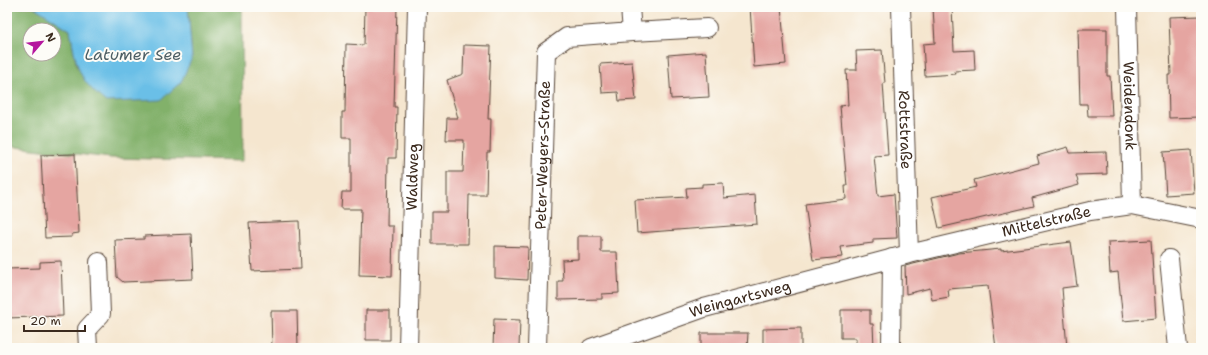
<svg xmlns="http://www.w3.org/2000/svg" width="1208" height="355" viewBox="0 0 1208 355" font-family="'Shantell Sans',sans-serif">
	<rect width="100%" height="100%" fill="#fdfcf7"/>
	<filter id="ink" filterUnits="userSpaceOnUse"><feTurbulence type="fractalNoise" baseFrequency=".025" numOctaves="2"/><feDisplacementMap in="SourceGraphic" scale="8" xChannelSelector="R" yChannelSelector="G"/><feConvolveMatrix kernelMatrix="1 2 1 2 8 2 1 2 1" color-interpolation-filters="sRGB"/></filter>
	<filter id="wash" filterUnits="userSpaceOnUse"><feTurbulence type="fractalNoise" baseFrequency=".012" numOctaves="4" result="noise"/><feDisplacementMap in="SourceGraphic" scale="16" xChannelSelector="R" yChannelSelector="G"/><feGaussianBlur stdDeviation="0.9" result="paint"/><feColorMatrix in="noise" values="0 0 0 0 0 0 0 0 0 0 0 0 0 0 0 0 0 1.4 0 .05"/><feComposite in="paint" operator="in"/></filter>
	<g filter="url(#wash)">
		<rect width="100%" height="100%" fill="#f5e6cf"/>
		<path fill="#82b16b" stroke="#5e6e44" fill-rule="evenodd" d="M7,7H34L70,30L77,68L192,58L188,7H242L243,161L111,158L7,146ZM30,30H54V54H30Z"/>
		<path fill="#6bbfe7" stroke="#537482" d="M34,7H188L192,58L181,82L161,100L106,102C76,78 77,66 70,30Z"/>
		<g id="blocks">
			<path fill="#e5a5a1" d="M365,7H397L394,107H397L396,158H388L387,226H393L392,276L359,275L361,209H341L342,192H351V138H342V112H345L346,44L364,45Z
				M750,7H781L786,64L754,67Z
				M933,7H952L954,51L974,50L975,70L955,71L956,74L925,76L923,44L935,43Z
				M1201,16V117L1169,118L1168,75H1171L1169,17Z
				M1078,29H1107V76H1110L1112,116H1088L1087,104H1080Z
				M464,45L491,46L488,119H491L490,152H487L486,195H469L468,244H432V212H447V172H463L464,140H446L447,118H458L447,80L463,74Z
				M882,50L885,83H883L888,155L874,156L878,196L894,194L897,238L873,239V243L840,247L842,257L813,260L805,204L846,199L845,186H847L840,106L848,105L846,70H857L856,51Z
				M706,52L709,97L671,99L668,55Z
				M632,62L636,100L619,101L618,92L602,93L600,64Z
				M1068,147L1070,153L1106,152L1107,174L1076,175L1079,185L1032,198L1034,206L939,228L932,197L976,187L974,180L1039,163L1037,156Z
				M1191,150L1194,193L1166,195L1163,152Z
				M75,154L79,233L72,234V237L45,238L41,155Z
				M723,183L724,198L755,195L757,224L637,233L635,200L687,197L686,188L702,187V184Z
				M299,221L301,269L252,271L249,223Z
				M191,234L193,279L123,282L117,277L115,240L144,239V236Z
				M578,236H601V252H617L619,293L602,294V299L558,300V281H563L562,260L578,259Z
				M1151,240L1156,318L1123,321L1118,272L1110,273L1108,242Z
				M1071,242L1077,286L1062,288L1067,348H996L988,286L948,289L949,297L932,300L930,288L906,294L905,266L959,253L1001,249V251Z
				M495,246L528,247L527,280L495,278Z
				M61,261L63,316L7,318V269L40,268V262Z
				M366,310H390V340H366Z
				M841,310H870V324H873L874,348H856V338H841Z
				M271,311H297L298,348H272Z
				M494,319L520,320L519,348H493Z
				M801,328V348H763V329Z
				M701,333H748L747,348H701Z"/>
		</g>
	</g>
	<g filter="url(#ink)">
		<use href="#blocks" fill-opacity="0" stroke="#574639" stroke-width="1"/>
		<g fill="none" stroke-linecap="round" stroke-linejoin="round">
			<g stroke="#574639" stroke-width="20">
				<g id="minor">
					<path id="s1" d="M901,7L909,254"/>
					<path id="s2" d="M1127,7L1132,205"/>
					<path d="M632,32L707,28"/>
					<path d="M1169,259L1178,348"/>
					<path d="M88,348L87,329L101,314L99,262"/>
					<path id="s3" d="M408,348L417,7"/>
					<path id="s4" d="M537,348L546,52L567,37L632,32L630,7"/>
					<path id="s5" d="M591,348L704,308L909,254L1090,211L1132,205L1201,219"/>
					<path d="M891,348L892,258"/>
				</g>
			</g>
			<use href="#minor" stroke="#fff" stroke-width="18"/>
		</g>
	</g>
	<g text-anchor="middle" stroke-width="4" stroke-linejoin="round" paint-order="stroke">
		<g font-size="15" fill="#3b2a1e" stroke="#fdfcf7">
			<text dy="5" stroke="none"><textPath href="#s2" startOffset="99">Weidendonk</textPath></text>
			<text dy="5" stroke="none"><textPath href="#s1" startOffset="123">Rottstraße</textPath></text>
			<text dy="5" stroke="none"><textPath href="#s4" startOffset="193">Peter-Weyers-Straße</textPath></text>
			<text dy="5" stroke="none"><textPath href="#s3" startOffset="171">Waldweg</textPath></text>
			<text dy="5" stroke="none"><textPath href="#s5" startOffset="473">Mittelstraße</textPath></text>
			<text dy="5" stroke="none"><textPath href="#s5" startOffset="157">Weingartsweg</textPath></text>
		</g>
		<g font-size="16" font-style="italic" fill="#4c5e64" stroke="#fdfcf7">
			<text x="133" y="60">Latumer See</text>
		</g>
	</g>
	<rect width="1208" height="355" fill="none" stroke="#fdfcf7" stroke-width="24"/>
	<g transform="translate(42 42) rotate(62)"><circle r="19" fill="#fdfcf7" stroke="#afa8a0"/>
	<path d="M0-3L7 15L0 10L-7 15Z" fill="#b5179e"/>
	<text y="-6" font-size="11" font-weight="bold" text-anchor="middle" fill="#3b2a1e">N</text>
	</g>
	<path d="M24 325v6h61v-6" fill="none" stroke="#3b2a1e" stroke-width="2"/>
	<text x="30" y="325" font-size="12" fill="#3b2a1e" stroke="#fdfcf7" stroke-width="3" paint-order="stroke">20 m</text>
</svg>
